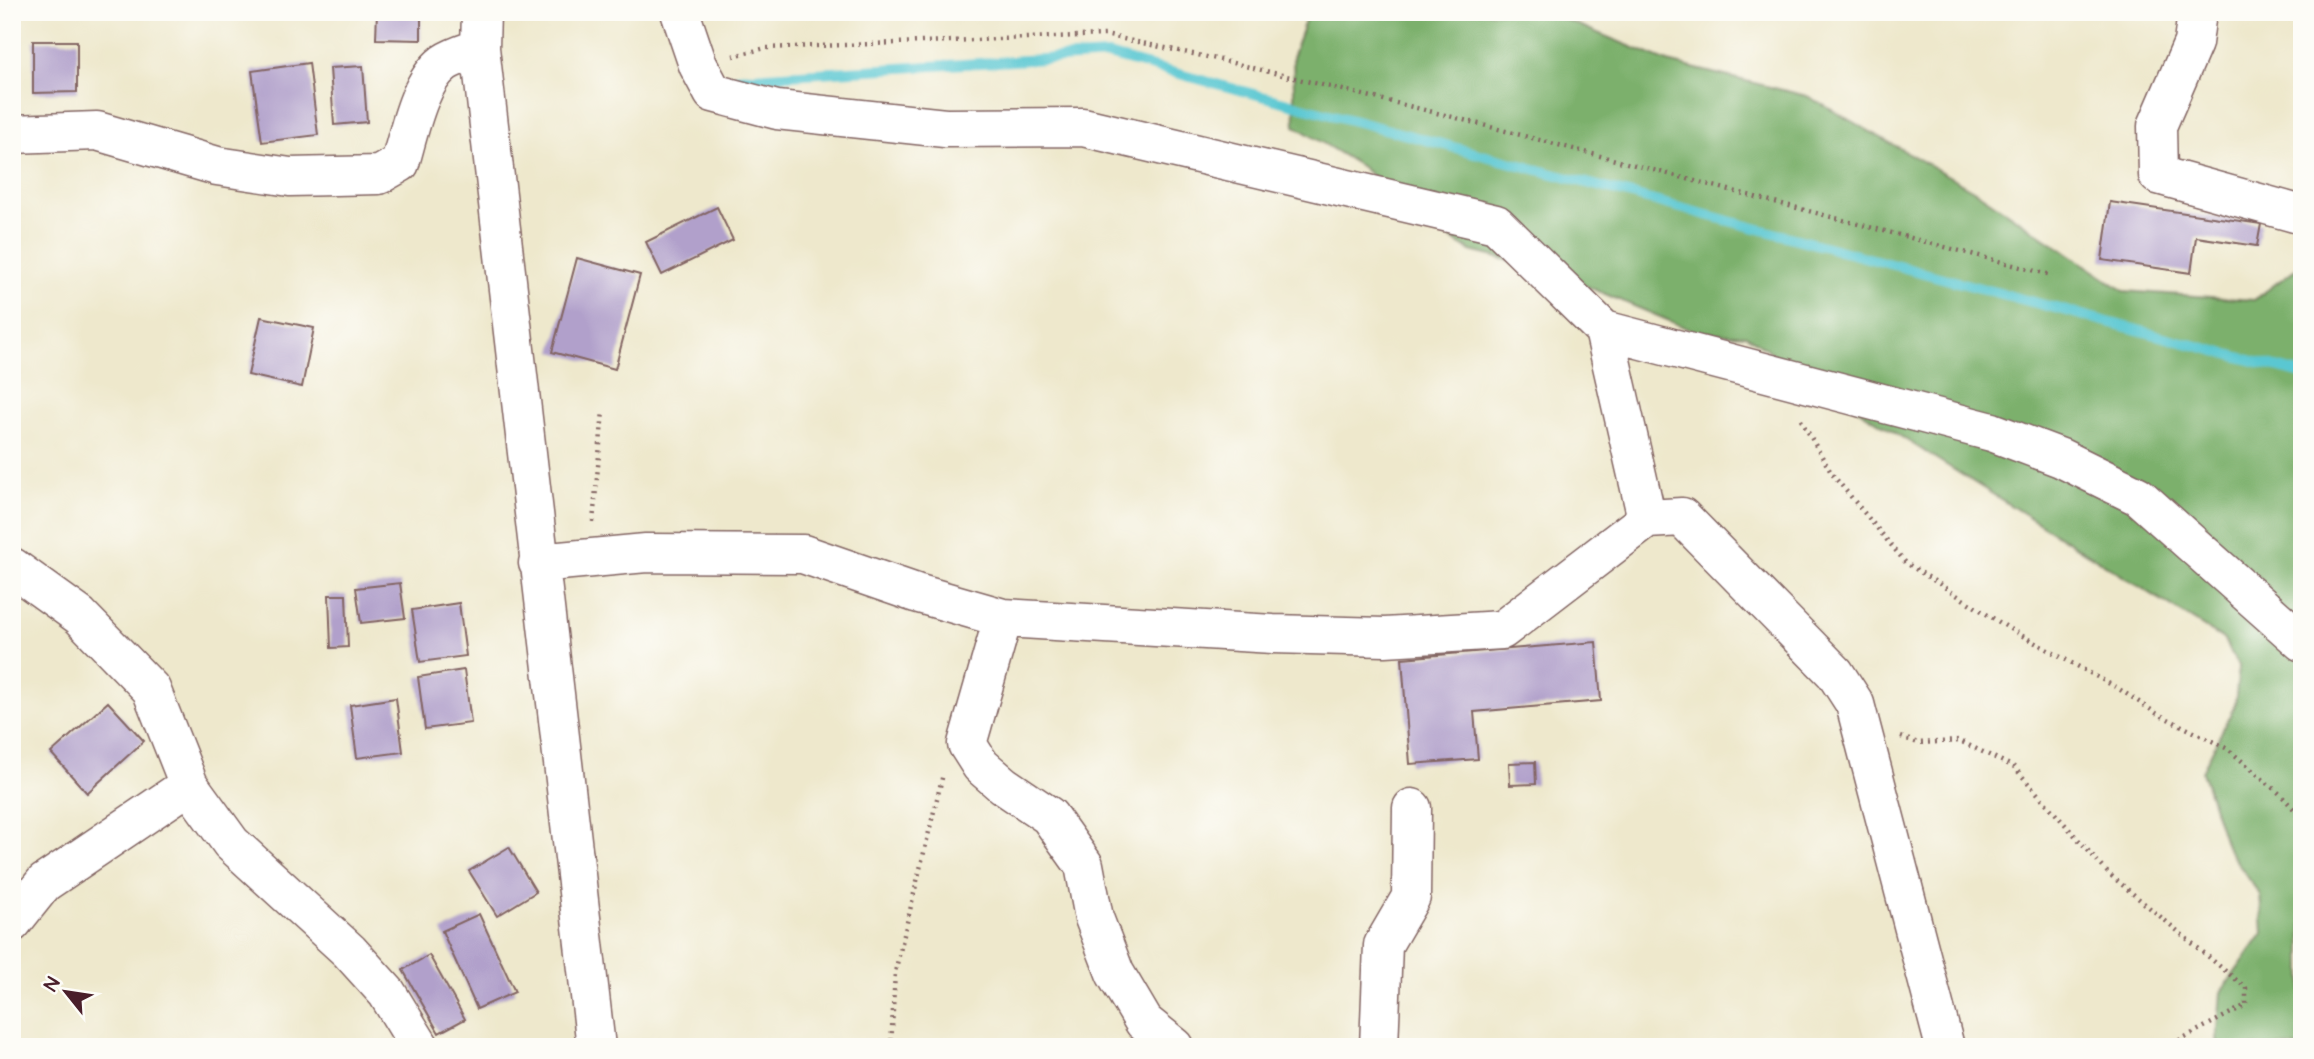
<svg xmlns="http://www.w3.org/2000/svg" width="2314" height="1059" viewBox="0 0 2314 1059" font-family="'Architects Daughter',sans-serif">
	<rect width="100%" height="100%" fill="#fdfcf7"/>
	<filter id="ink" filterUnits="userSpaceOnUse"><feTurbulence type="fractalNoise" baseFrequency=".0143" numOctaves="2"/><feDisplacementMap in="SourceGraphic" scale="14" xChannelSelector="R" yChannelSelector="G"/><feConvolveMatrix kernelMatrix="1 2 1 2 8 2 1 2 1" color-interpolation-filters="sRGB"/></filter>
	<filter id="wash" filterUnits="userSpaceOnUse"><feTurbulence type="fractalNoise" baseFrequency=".00686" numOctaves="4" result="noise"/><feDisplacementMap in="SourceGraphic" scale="28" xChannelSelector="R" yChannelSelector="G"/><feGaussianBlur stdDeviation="1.57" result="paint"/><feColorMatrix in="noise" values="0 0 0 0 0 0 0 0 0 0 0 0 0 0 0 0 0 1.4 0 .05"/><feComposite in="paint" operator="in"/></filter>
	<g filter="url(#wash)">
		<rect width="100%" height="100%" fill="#eee8cc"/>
		<path fill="#7bb06c" stroke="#62684c" stroke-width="2" d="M1308,12H1547L1668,62L1807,96L1977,192L2124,291L2254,300L2302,264V1047H2220L2217,1040L2221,992L2263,933L2260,895L2226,846L2202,771L2235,705L2239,666L2223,639L1819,385L1746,335L1696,332L1550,271L1471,251L1421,220L1362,167L1295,126L1293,55Z"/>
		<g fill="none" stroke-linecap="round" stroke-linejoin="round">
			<path stroke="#5ac7d2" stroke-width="10" d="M737,78L1108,55L2302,374"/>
		</g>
		<g id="blocks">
			<path fill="#b1a0cb" d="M377,12H421V40L376,39Z
				M33,41H77V92L33,93Z
				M309,63L318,135L262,142L252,71Z
				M363,66L367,122L334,125L330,68Z
				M2110,202L2261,224L2257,246L2196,237L2191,273L2102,260Z
				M717,207L733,240L662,275L646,242Z
				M577,258L640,275L615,369L552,352Z
				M261,317L314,328L302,387L248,375Z
				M400,583L405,618L361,623L356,588Z
				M329,595H346L348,647L331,648Z
				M459,603L466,656L420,662L412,610Z
				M1596,642L1601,701L1474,712L1478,759L1410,764L1402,658Z
				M464,670L471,723L425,729L418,677Z
				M396,698L403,752L357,758L350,705Z
				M108,702L144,741L87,793L51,753Z
				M1535,762L1536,784L1510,785L1509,763Z
				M509,847L536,892L497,916L469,871Z
				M479,914L515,992L477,1009L442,931Z
				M429,955L465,1019L439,1033L403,970Z"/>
		</g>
	</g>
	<g filter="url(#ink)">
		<use href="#blocks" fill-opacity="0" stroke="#836563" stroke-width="2"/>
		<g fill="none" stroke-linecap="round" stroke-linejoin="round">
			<g stroke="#836563" stroke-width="41">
				<path id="minor" d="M481,12L480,48L596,1047
					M680,12L698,65L713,93L777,110L945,128L1083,127L1496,224L1604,330
					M2197,12L2193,43L2157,126L2158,175L2302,215
					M12,134L97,131L217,166L290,177L379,175L400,163C409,133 418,83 444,63C454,56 469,52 480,48
					M1647,519L1604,330L1992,432L2061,458L2138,496L2302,642
					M538,563L646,553L803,554L916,593L1003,618L1273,634L1385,637L1502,630L1647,519L1682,517L1835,673L1855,704L1945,1047
					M12,567L80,616L151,689L189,785L231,843L349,951L387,993L420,1047
					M1003,618L967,744L981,766L1003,785L1049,816L1084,865L1094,918L1115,973L1144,1022L1175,1047
					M12,923L44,883L189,785
					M1379,1047L1383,945L1411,897L1412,808"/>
			</g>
			<path stroke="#836563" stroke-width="4.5" stroke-dasharray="2 5" stroke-linecap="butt" d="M733,56L766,48L1105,35L1221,60L1445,115L2051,275
				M1801,420L1832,474L1906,563L2010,629L2119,689L2156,713L2228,749L2280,794L2302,818
				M593,522L603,411
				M1901,737L1918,743L1960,741L2014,767L2108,873L2246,988V1005L2166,1047
				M891,1047L895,972L943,774"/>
			<use href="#minor" stroke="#fff" stroke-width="38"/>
		</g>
	</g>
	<rect width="2314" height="1059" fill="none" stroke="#fdfcf7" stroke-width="42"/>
	<g transform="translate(66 992) rotate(300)" stroke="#fdfcf7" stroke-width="5" paint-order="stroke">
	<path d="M0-5L12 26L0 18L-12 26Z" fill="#4a1f2b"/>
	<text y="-10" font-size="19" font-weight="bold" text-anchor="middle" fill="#4a1f2b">N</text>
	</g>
</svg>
